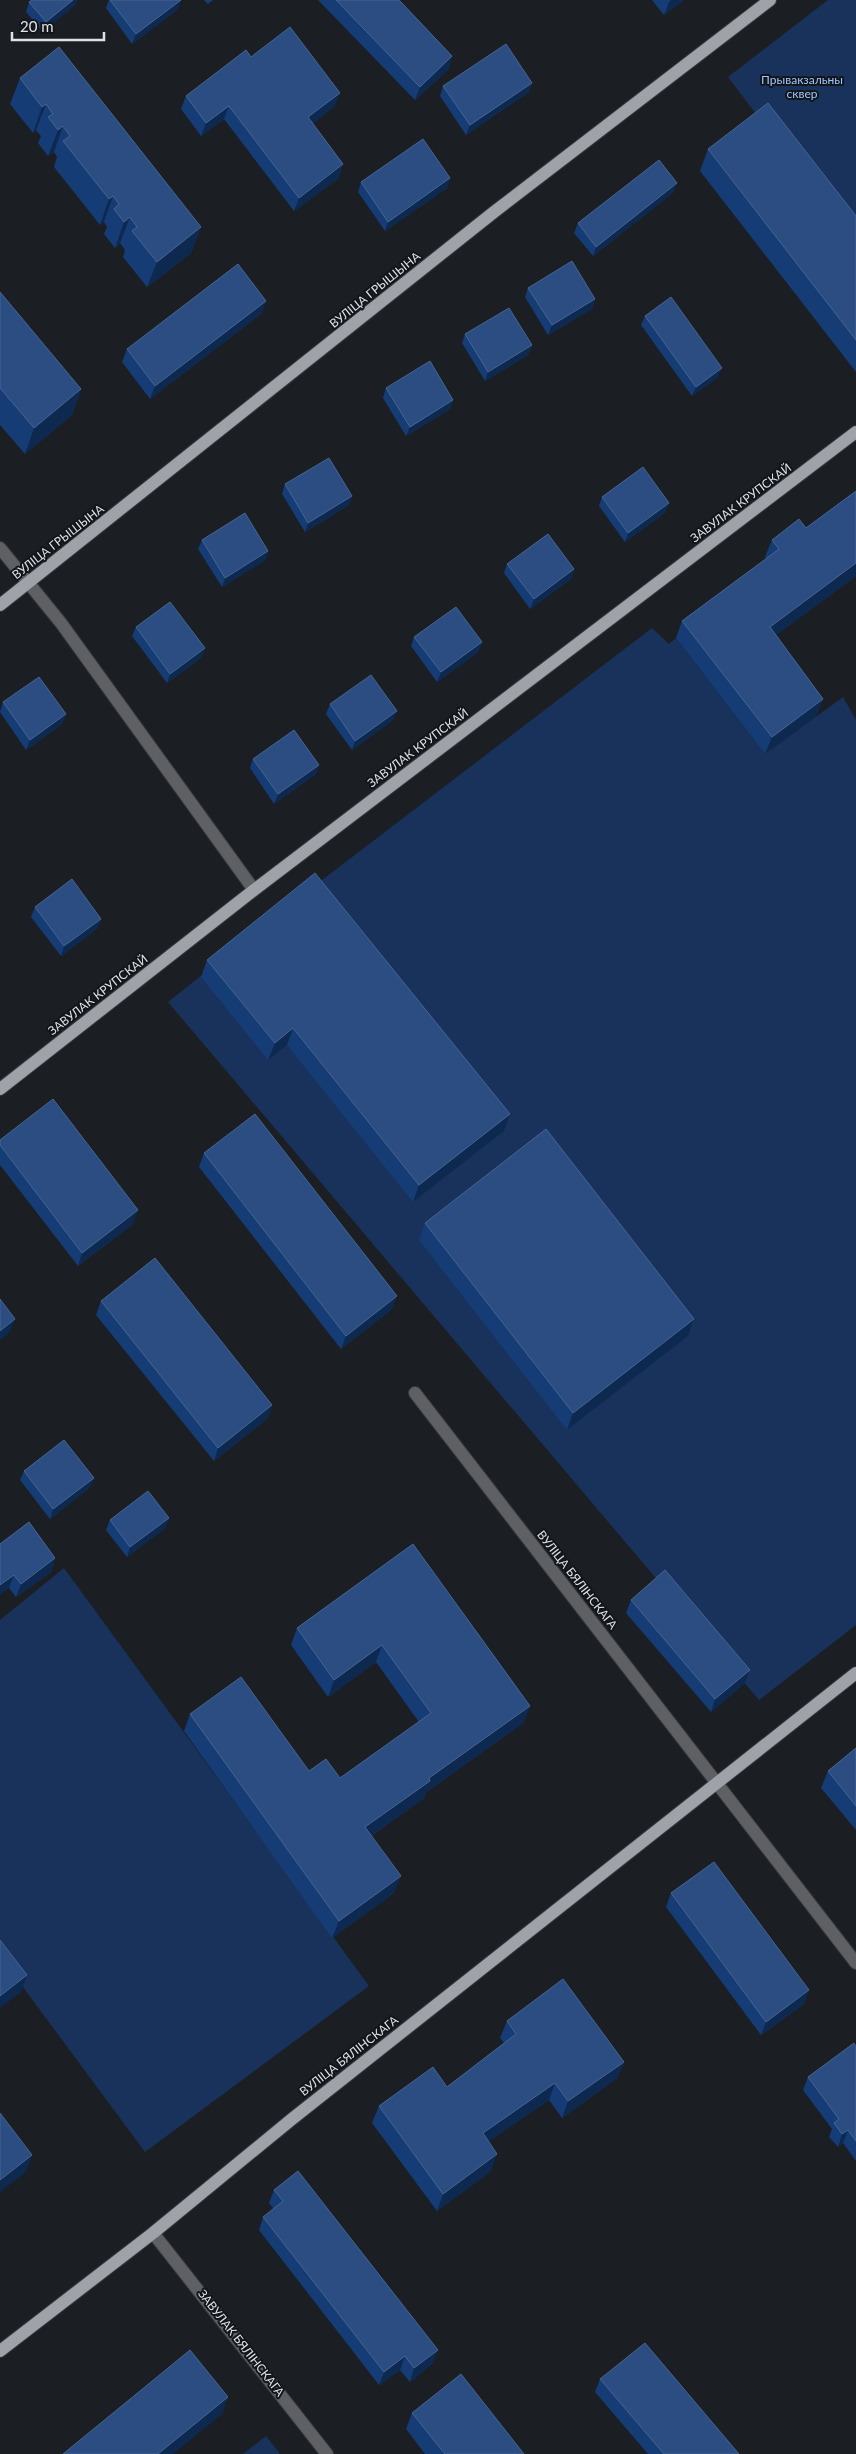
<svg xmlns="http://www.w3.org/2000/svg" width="856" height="2454" viewBox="0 0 856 2454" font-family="Lato,sans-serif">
	<rect width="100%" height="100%" fill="#1b1f24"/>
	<path fill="#19325b" d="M828,0H856V246L728,77Z
		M652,628L669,644L676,638L765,754L843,697L856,720V1625L759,1700L168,1002L309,890Z
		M64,1568L369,1986L145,2152L0,1956V1620Z
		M266,2436L280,2454H243Z"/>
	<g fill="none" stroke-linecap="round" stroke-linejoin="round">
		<g stroke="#373a3f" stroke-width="14">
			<path id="minor" d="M0,548L61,623L254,890
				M415,1393L856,1963
				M153,2233L327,2454"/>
		</g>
		<g stroke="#373a3f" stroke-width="14">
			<path id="major" d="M0,605L494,212L770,0
				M0,1089L254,890L856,432
				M0,2351L153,2233L292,2119L856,1673"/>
		</g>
		<use href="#minor" stroke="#5e6063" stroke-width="12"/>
		<use href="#major" stroke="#9fa3a9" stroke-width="12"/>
	</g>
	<path fill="#153c75" d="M32,0H77L75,5L43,32L26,12L29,2Z
		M109,0H181L177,10L132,44L106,8Z
		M204,0H213L208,4Z
		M318,0H399L452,56L448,70L415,100Z
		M652,0H684L664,15Z
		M251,57L335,106L312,124L339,178L294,211L224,119L201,136L181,109L186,96Z
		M20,78L201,227L191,253L147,287L123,257L125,250L120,243L115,248L104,234L107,227L104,222L100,225L54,167L57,157L54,152L48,156L38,143L41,136L36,130L33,133L10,104Z
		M443,86L529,92L466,135L440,96Z
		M708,149L856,216V372L700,171Z
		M450,178L447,188L385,231L358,192L361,182Z
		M674,192L593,256L574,233L578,223Z
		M528,288L595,299L592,309L548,335L525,297Z
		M0,292L81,389L72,415L25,454L0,425Z
		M266,301L261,314L150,399L122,362L127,349Z
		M645,316L718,377L692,396L641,325Z
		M465,334L532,345L528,355L485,381L462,343Z
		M386,388L453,400L450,409L406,436L383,398Z
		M285,484L352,496L349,505L305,532L282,494Z
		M856,491V576L776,635L823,699L816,716L765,754L676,638L682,621L767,558L765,557L772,540L806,528Z
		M602,497L666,512L625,542L599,506Z
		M202,540L268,551L265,560L222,587L198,549Z
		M507,564L574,569L571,579L530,609L504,573Z
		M136,627L205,648L201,658L167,683L132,636Z
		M414,637L482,642L478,652L437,682L411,646Z
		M3,702L66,714L62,724L26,750L0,712Z
		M330,704L393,720L352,750L326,714Z
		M253,759L316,774L274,804L250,768Z
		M35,907L98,928L61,956L31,917Z
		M207,960L510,1114L504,1131L413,1202L287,1045L268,1060L201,977Z
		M0,1140L133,1224L78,1266L0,1165Z
		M204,1153L392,1309L341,1349L199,1167Z
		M425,1223L694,1319L688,1336L567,1430L419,1240Z
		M101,1301L268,1418L214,1461L96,1315Z
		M24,1471L94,1478L90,1487L50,1519L20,1480Z
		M169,1518L165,1528L127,1557L106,1530L110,1520Z
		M0,1544L55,1558L51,1572L16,1597L9,1588Z
		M413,1544L530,1706L523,1723L425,1793L424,1798L371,1836L394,1893L332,1938L184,1731L190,1714L309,1771L340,1778L419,1722L376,1662L328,1697L291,1645L297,1628Z
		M631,1600L745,1683L711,1712L626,1613Z
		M856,1748V1830L821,1788L828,1771Z
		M671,1893L804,2004L761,2035L666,1907Z
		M507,2021L624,2062L617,2078L562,2118L549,2100L489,2141L491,2171L437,2211L372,2123L379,2106L447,2087L504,2043L500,2038Z
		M856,2047V2161L843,2143L838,2147L829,2137L832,2129L803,2090L808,2077Z
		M274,2190L433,2363L410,2382L400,2370L379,2385L259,2230L263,2217L274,2209L269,2203Z
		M600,2379L739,2454H648L595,2392Z
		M412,2413L524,2454H425L406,2429Z"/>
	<path fill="#0e2950" d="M73,0H77L75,5L43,32L46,22Z
		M181,0L177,10L132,44L136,34Z
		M671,0H684L664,15L669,2Z
		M452,56L448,70L415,100L420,87Z
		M532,83L529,92L466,135L470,125Z
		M340,93L335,106L303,131L308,117Z
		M46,104L36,130L33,133L42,107Z
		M229,106L224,119L201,136L206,123Z
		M63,126L54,152L48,156L58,130Z
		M343,164L339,178L294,211L299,198Z
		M450,178L447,188L385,231L388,222Z
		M677,183L674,192L593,256L596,247Z
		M113,196L104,222L100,225L109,199Z
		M130,217L120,243L115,248L124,222Z
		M201,227L191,253L147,287L157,262Z
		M595,299L592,309L548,335L552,325Z
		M266,301L261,314L150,399L155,386Z
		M532,345L528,355L485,381L488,372Z
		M722,368L718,377L692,396L696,387Z
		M81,389L72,415L25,454L34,428Z
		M453,400L450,409L406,436L410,427Z
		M352,496L349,505L305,532L308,523Z
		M669,503L666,512L625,542L628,533Z
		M268,551L265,560L222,587L225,578Z
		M856,563V576L764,644L770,627Z
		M574,569L571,579L530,609L534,599Z
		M482,642L478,652L437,682L441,672Z
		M205,648L201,658L167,683L170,674Z
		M823,699L816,716L765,754L772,737Z
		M397,711L393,720L352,750L355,741Z
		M66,714L62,724L26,750L30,740Z
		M319,765L316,774L274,804L278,794Z
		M101,919L98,928L61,956L64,946Z
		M293,1028L287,1045L268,1060L275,1043Z
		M510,1114L504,1131L413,1202L419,1185Z
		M138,1210L133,1224L78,1266L82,1253Z
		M397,1296L392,1309L341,1349L346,1336Z
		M15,1319L10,1332L0,1340V1331Z
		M694,1319L688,1336L567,1430L573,1413Z
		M272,1405L268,1418L214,1461L218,1448Z
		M94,1478L90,1487L50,1519L53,1509Z
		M169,1518L165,1528L127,1557L130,1547Z
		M55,1558L51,1572L16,1597L21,1584Z
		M14,1575L9,1588L0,1595V1585Z
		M382,1645L376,1662L328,1697L334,1680Z
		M750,1670L745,1683L711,1712L715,1699Z
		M530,1706L523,1723L425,1793L424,1798L359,1844L365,1827L429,1778Z
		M401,1876L394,1893L332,1938L339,1921Z
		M27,1975L21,1992L0,2008V1996Z
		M809,1990L804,2004L761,2035L766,2022Z
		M624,2062L617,2078L562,2118L568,2101Z
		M555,2083L549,2100L477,2150L483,2133Z
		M848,2130L843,2143L838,2147L842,2134Z
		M497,2154L491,2171L437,2211L443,2194Z
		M32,2155L26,2172L0,2192V2180Z
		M438,2350L433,2363L410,2382L414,2368Z
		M405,2356L400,2370L379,2385L384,2372Z
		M228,2397L222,2414L173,2454H158Z"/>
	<path fill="#2b4d82" stroke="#476591" d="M32,0H73L46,22L29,2Z
		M110,0H181L136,34Z
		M336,0H399L452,56L420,87Z
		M290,27L340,93L308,117L343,164L299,198L229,106L206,123L186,96L246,50L251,57Z
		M506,44L532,83L470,125L443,86Z
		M59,47L201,227L157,262L132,231L137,227L130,217L124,222L114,209L119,204L113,196L109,199L63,141L70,136L63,126L58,130L48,117L53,114L46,104L42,107L20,78Z
		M768,103L856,216V340L708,149Z
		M423,139L450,178L388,222L361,182Z
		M659,160L677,183L596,247L578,223Z
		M572,261L595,299L552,325L528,288Z
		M238,264L266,301L155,386L127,349Z
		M0,292L81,389L34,428L0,388Z
		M671,297L722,368L696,387L645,316Z
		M509,308L532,345L488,372L465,334Z
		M430,361L453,400L410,427L386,388Z
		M329,458L352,496L308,523L285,484Z
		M643,467L669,503L628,533L602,497Z
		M856,491V563L770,627L823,699L772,737L682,621L779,549L772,540L799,519L806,528Z
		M245,513L268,551L225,578L202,540Z
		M548,534L574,569L534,599L507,564Z
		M170,602L205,648L170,674L136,627Z
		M456,607L482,642L441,672L414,637Z
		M371,675L397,711L355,741L330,704Z
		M39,677L66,714L30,740L3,702Z
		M294,730L319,765L278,794L253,759Z
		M315,873L510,1114L419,1185L293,1028L275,1043L207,960Z
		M72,879L101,919L64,946L35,907Z
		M53,1099L138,1210L82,1253L0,1145V1140Z
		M255,1114L397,1296L346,1336L204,1153Z
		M546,1129L694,1319L573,1413L425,1223Z
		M155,1258L272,1405L218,1448L101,1301Z
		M0,1299L15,1319L0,1331Z
		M64,1440L94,1478L53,1509L24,1471Z
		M148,1491L169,1518L130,1547L110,1520Z
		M29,1522L55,1558L21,1584L14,1575L0,1585V1544Z
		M413,1544L530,1706L429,1778L430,1781L365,1827L401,1876L339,1921L190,1714L241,1677L309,1771L326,1759L340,1778L431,1713L382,1645L334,1680L297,1628Z
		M665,1570L750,1670L715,1699L631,1600Z
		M856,1748V1806L828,1771Z
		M714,1862L809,1990L766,2022L671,1893Z
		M0,1940L27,1975L0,1996Z
		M563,1979L624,2062L568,2101L555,2083L483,2133L497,2154L443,2194L379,2106L433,2067L447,2087L516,2034L507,2021Z
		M854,2043L856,2047V2141L848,2130L842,2134L834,2123L839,2119L808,2077Z
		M0,2113L32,2155L0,2180Z
		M298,2171L438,2350L414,2368L405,2356L384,2372L263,2217L283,2201L274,2190Z
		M645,2343L739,2454H664L600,2379Z
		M190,2350L228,2397L158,2454H63Z
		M461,2374L524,2454H445L412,2413Z"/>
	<g text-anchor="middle" stroke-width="4" stroke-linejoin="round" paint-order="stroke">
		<g font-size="12" fill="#a2c5fd" stroke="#12161b">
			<text x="802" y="84">Прывакзальны<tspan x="802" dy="14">сквер</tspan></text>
		</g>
		<g font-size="12" fill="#e0e2e6" stroke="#12161b">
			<text transform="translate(375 290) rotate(-39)" y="4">ВУЛІЦА ГРЫШЫНА</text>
			<text transform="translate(741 503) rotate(-37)" y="4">ЗАВУЛАК КРУПСКАЙ</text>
			<text transform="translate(58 542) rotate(-38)" y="4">ВУЛІЦА ГРЫШЫНА</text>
			<text transform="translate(418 748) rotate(-37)" y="4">ЗАВУЛАК КРУПСКАЙ</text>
			<text transform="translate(98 995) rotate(-38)" y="4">ЗАВУЛАК КРУПСКАЙ</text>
			<text transform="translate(577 1580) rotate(52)" y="4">ВУЛІЦА БЯЛІНСКАГА</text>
			<text transform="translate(349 2056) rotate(-38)" y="4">ВУЛІЦА БЯЛІНСКАГА</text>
			<text transform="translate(241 2343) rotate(52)" y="4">ЗАВУЛАК БЯЛІНСКАГА</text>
		</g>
	</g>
	<path d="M12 32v8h92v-8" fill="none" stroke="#e0e2e6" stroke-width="2.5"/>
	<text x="20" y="32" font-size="15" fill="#e0e2e6" stroke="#12161b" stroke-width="4" paint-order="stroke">20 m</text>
</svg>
